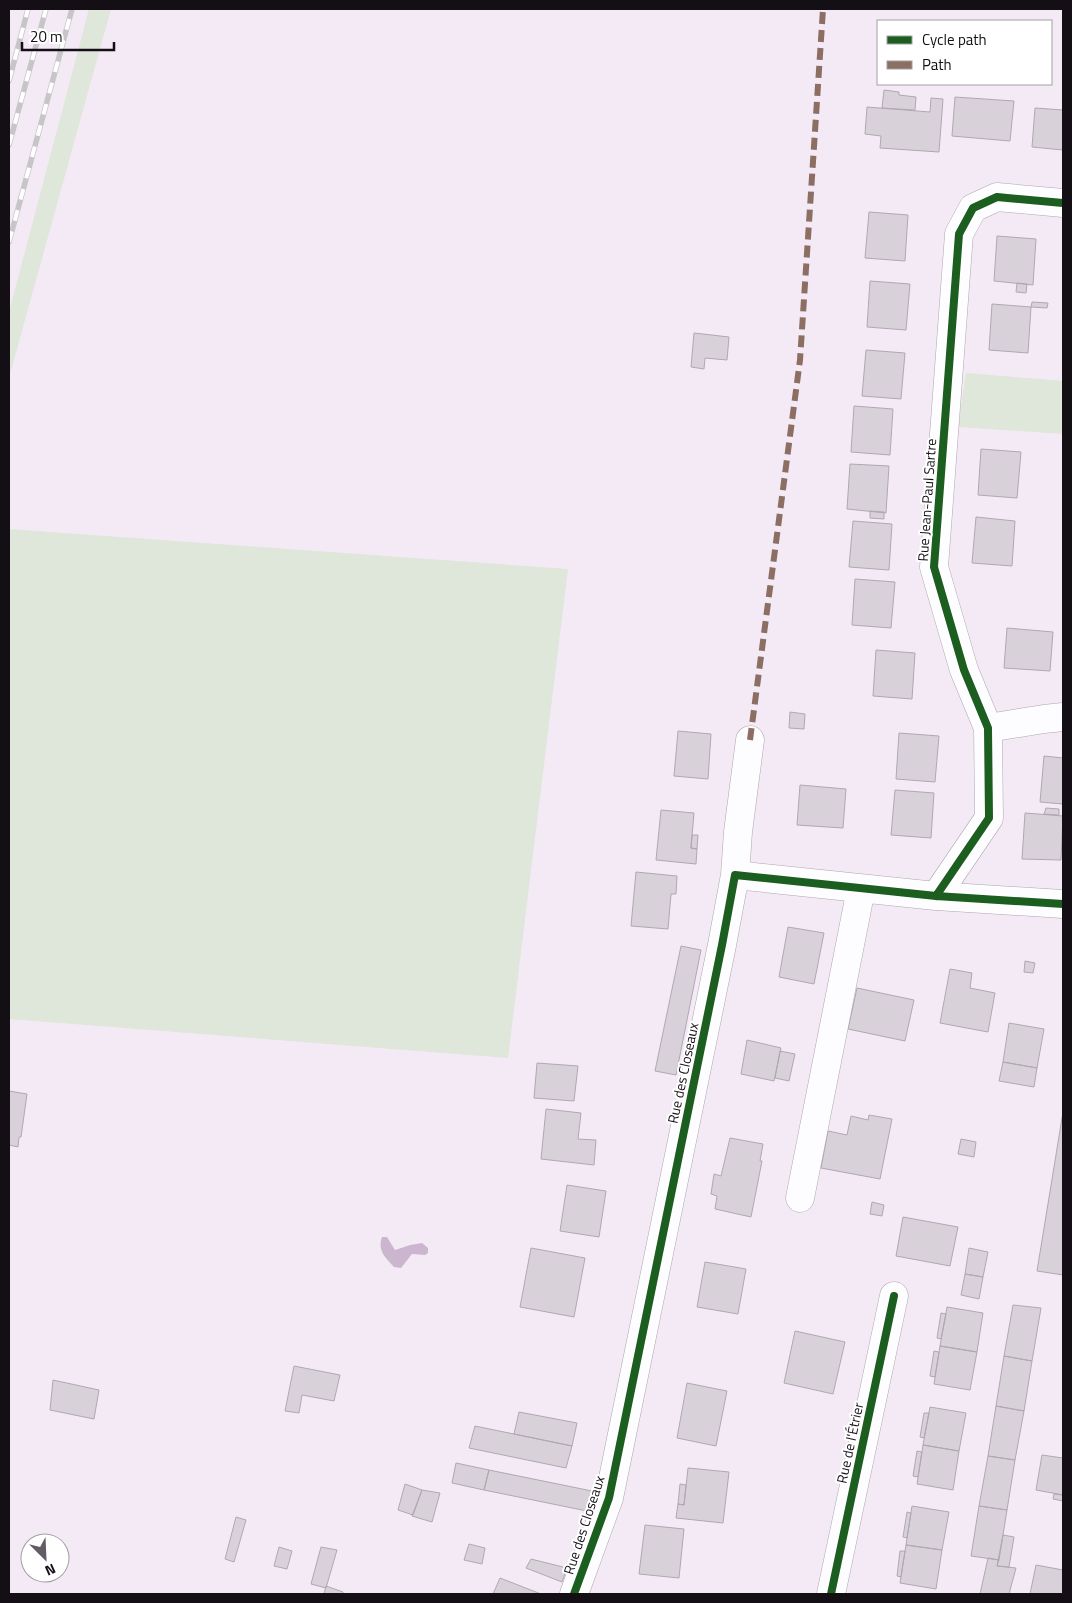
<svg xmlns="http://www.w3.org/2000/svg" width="1072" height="1603" viewBox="0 0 1072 1603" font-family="'Titillium Web',sans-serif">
	<rect width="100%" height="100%" fill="#f4eaf6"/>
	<path fill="#dfe6da" d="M89,9H111L9,378V312Z
		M966,373L1063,381V434L958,427Z
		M9,529L568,569L508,1058L9,1019Z"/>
	<path fill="#ccb6cf" d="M382,1237H387L395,1250L410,1245L422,1243L428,1248V1253L425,1255L412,1254L401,1268L394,1267C386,1258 377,1251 382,1237Z"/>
	<path fill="#d9d1da" stroke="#afa8b1" d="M884,90L899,92V95L916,97L915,110L882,108Z
		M955,97L1014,101L1010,141L952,136Z
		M931,98L943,99L939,152L880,148L881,136L865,134L867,107L930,112Z
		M1035,108L1063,110V150L1032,147Z
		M869,212L908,215L905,261L865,258Z
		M997,236L1036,239L1033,285L994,281Z
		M870,281L910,284L906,330L867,327Z
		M1017,283L1027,284L1026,293L1016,292Z
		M1032,302L1048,303L1047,308L1031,307Z
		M992,304L1031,307L1028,353L989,350Z
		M694,333L729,337L727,360L705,358L704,369L691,367Z
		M866,350L905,353L901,399L862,396Z
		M854,406L893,409L890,455L851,452Z
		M981,449L1021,452L1017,498L978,495Z
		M850,464L889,466L886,513L847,509Z
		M870,511L884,512V519L870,518Z
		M976,517L1015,521L1012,566L972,563Z
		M853,521L892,524L889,570L849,567Z
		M855,579L895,582L891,628L852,625Z
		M1007,628L1053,632L1050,671L1004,668Z
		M876,650L915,653L912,699L873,696Z
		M790,712L805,714L804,729L789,728Z
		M678,731L711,734L708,779L674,776Z
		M899,733L939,736L935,782L896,779Z
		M1044,756L1063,758V804L1040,802Z
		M800,785L846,789L843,828L797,825Z
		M895,790L934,793L931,838L891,835Z
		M1046,808L1059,809V815L1044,814Z
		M661,810L694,813L691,848L697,849L696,864L656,860Z
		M1025,813L1063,816L1061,860L1022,859Z
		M692,835H698L697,849L691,848Z
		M636,872L677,876L676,894H671L668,929L631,926Z
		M788,927L824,933L814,984L779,977Z
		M681,946L701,950L676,1075L655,1071Z
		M1025,961L1035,963L1033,973L1024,972Z
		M950,969L972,973L970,988L995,993L988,1032L940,1023Z
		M857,988L914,1000L905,1041L848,1029Z
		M1009,1023L1044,1029L1037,1068L1003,1062Z
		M747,1040L781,1048L774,1081L741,1074Z
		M780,1051L795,1054L789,1081L775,1078Z
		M1003,1062L1037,1068L1034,1087L999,1081Z
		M537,1063L578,1066L574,1101L534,1098Z
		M9,1091L27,1094L21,1137H19L18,1147L9,1145Z
		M546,1109L581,1113L578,1139L596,1140L594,1165L541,1159Z
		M1063,1112V1275L1037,1271Z
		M869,1115L892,1119L880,1179L821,1168L828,1131L847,1135L851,1116L868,1120Z
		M730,1138L763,1144L760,1161H762L751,1217L715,1209L717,1196L711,1194L714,1174L721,1176Z
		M961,1139L976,1142L974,1157L958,1154Z
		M567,1185L606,1191L599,1237L560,1231Z
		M872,1202L884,1205L882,1216L870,1214Z
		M903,1217L958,1227L950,1266L896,1256Z
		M531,1248L585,1258L574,1317L520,1307Z
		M969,1248L988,1252L983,1277L965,1274Z
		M705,1262L746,1269L738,1314L697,1307Z
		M965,1274L983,1277L979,1299L961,1295Z
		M1013,1305L1041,1308L1032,1361L1004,1356Z
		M947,1307L983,1313L977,1352L940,1346Z
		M941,1313L946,1314L941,1339L937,1338Z
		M795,1331L845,1342L833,1394L784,1383Z
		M940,1346L977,1352L970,1390L934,1384Z
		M934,1351L939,1352L935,1377L930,1376Z
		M1004,1356L1032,1361L1024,1411L996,1406Z
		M294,1366L340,1375L334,1401L302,1395L299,1413L285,1411Z
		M53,1380L99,1390L94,1419L50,1410Z
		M687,1383L727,1391L716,1446L677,1438Z
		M996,1406L1024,1411L1015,1460L988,1456Z
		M930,1407L966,1413L959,1451L923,1445Z
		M519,1412L577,1423L572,1446L514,1434Z
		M924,1413H929L924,1438L920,1437Z
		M475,1426L572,1446L566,1468L469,1448Z
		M923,1445L959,1451L953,1490L917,1484Z
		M917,1451L922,1452L918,1477L913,1476Z
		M1042,1455L1063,1458V1495L1036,1490Z
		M988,1456L1015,1460L1007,1510L979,1506Z
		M456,1463L489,1470L484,1490L452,1483Z
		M688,1468L729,1472L723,1523L676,1518L678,1504L684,1505Z
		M489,1470L592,1491L587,1511L484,1490Z
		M405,1484L422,1490L413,1515L398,1510Z
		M680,1484L686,1485L684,1505L678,1504Z
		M422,1490L440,1493L432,1522L412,1516Z
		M1054,1494L1063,1495V1501L1053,1499Z
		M912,1506L949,1512L942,1550L906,1545Z
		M979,1506L1007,1510L999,1560L971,1556Z
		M907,1512L911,1513L907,1538L903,1537Z
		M236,1517L246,1520L234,1562L225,1559Z
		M645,1525L684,1529L679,1578L639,1574Z
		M1003,1535L1014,1537L1009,1567L997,1566Z
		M469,1544L485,1548L482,1564L464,1560Z
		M906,1545L942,1550L936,1589L900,1583Z
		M279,1547L292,1551L287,1569L274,1566Z
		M321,1547L337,1550L326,1588L311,1584Z
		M900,1551H905L901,1577L897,1576Z
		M988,1558L999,1560L997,1566L1016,1568L1009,1594H980Z
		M531,1559L567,1568L562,1582L526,1568Z
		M1036,1565L1063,1570V1594H1030Z
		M500,1578L541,1594H493Z
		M326,1586L343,1592V1594H324Z"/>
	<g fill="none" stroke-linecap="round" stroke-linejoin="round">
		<g stroke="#ada6ae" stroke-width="29">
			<path id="street" d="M988,728L1044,719L1063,717
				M735,875L738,832L750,740
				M936,896L989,818L988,728L964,670L934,567L959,234L973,208L997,197L1063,203
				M800,1198L861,889
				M574,1594L609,1498L722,945L735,875L936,896L1063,904
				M831,1594L894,1296"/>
		</g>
		<use href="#street" stroke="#fdfcfe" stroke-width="28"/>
		<g stroke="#c8c5c8" stroke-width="5.5">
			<path id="rail" d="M9,81L28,9
				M9,145L46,9
				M9,242L72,9"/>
		</g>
		<use href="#rail" stroke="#fff" stroke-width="4" stroke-dasharray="11" stroke-linecap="butt"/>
		<path stroke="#8d6e63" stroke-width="6" stroke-dasharray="12 6" stroke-linecap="butt" d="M750,740L800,360L823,9"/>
		<g stroke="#fff" stroke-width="11">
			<path id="cycleway" d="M936,896L989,818L988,728L964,670L934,567L959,234L973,208L997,197L1063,203
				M574,1594L609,1498L722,945L735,875L936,896L1063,904
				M831,1594L894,1296"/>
		</g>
		<use href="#cycleway" stroke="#1b5e20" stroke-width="8"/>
	</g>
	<g text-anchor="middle" stroke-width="4" stroke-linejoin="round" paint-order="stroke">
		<g font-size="14" fill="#140f15" stroke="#fff">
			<text transform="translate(927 500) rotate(-86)" y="5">Rue Jean-Paul Sartre</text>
			<text transform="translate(683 1073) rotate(-78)" y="5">Rue des Closeaux</text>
			<text transform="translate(850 1443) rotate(-78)" y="5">Rue de l'Étrier</text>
			<text transform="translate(584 1525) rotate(-72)" y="5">Rue des Closeaux</text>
		</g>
	</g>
	<rect width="1072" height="1603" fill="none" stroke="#140f15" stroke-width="20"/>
	<rect x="877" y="20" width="175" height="65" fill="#ffffff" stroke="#a19fa1"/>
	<rect x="887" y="36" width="25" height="8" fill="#1b5e20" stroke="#a19fa1"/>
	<text x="922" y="45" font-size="15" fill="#140f15">Cycle path</text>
	<rect x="887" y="61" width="25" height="8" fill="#8d6e63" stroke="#a19fa1"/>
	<text x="922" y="70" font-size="15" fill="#140f15">Path</text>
	<g transform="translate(45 1558) rotate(156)"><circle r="24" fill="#ffffff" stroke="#a19fa1"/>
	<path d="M0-4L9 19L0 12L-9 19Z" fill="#625c64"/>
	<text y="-8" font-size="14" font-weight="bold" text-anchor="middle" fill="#140f15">N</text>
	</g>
	<path d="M22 42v8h92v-8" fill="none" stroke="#140f15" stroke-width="2.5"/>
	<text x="30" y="42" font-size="15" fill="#140f15" stroke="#ffffff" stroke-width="4" paint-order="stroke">20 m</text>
</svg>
